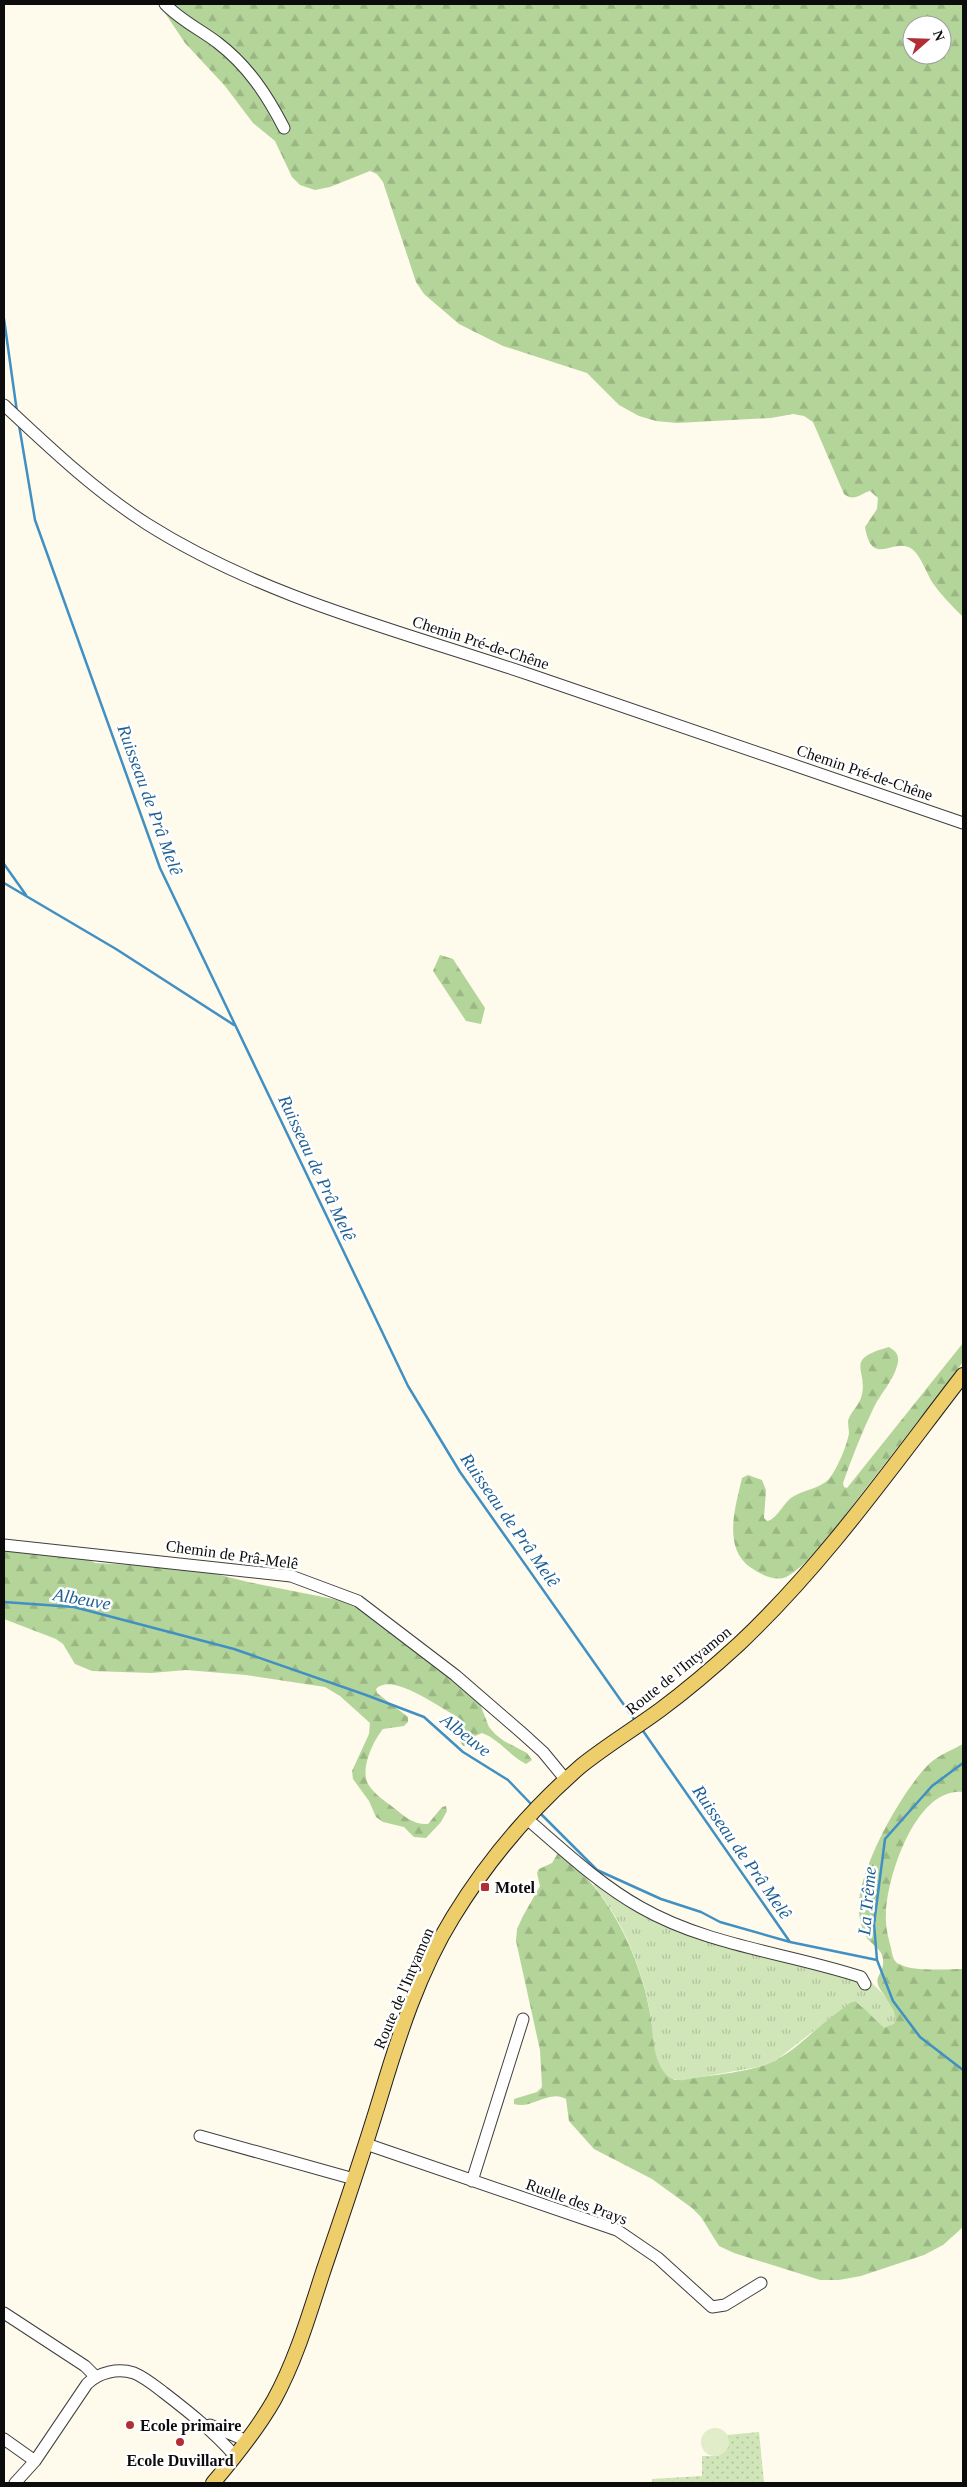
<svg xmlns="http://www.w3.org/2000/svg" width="967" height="2487" viewBox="0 0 967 2487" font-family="Georgia,serif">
	<defs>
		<pattern id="grass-dots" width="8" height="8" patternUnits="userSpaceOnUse" patternTransform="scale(1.25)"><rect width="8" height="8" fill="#d0e5b8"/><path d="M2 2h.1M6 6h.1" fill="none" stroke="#b1c39d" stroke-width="1.8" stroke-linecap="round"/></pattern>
		<pattern id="forest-firs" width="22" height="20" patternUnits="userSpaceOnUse" patternTransform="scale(1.25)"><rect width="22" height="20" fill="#b4d599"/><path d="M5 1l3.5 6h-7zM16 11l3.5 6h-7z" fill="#9ab683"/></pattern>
		<pattern id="park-tufts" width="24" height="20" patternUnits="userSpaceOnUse" patternTransform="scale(1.25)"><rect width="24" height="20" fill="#d0e5b8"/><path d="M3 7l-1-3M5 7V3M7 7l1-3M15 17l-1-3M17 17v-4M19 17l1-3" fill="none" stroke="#b1c39d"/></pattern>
	</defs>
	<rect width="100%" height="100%" fill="#fefaec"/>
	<path fill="url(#grass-dots)" d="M759,2432L764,2483H652V2479L702,2476V2456H718L729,2444L727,2435Z"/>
	<path fill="url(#forest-firs)" fill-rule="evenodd" d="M159,4H963V617C952,606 941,595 932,582C926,572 921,556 912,549C894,536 872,569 865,527L877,509L878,498L870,491C860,494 854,502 844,494L813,422L804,416L793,414L771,418L677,423L656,421L639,416L619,405L587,373L503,346L459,324L424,294L416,282L383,182L377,174L370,171L330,187L315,190L300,185L292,177L275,141L253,123L225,86L185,43ZM912,25H942V55H912Z
		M440,955L453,959L485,1008L481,1024L466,1021L433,971Z
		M963,1343V1362C929,1407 894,1452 859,1497C841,1521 813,1561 788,1576C776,1583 760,1574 750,1567C722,1547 736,1505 742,1478L748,1475L762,1480L766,1490L764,1518L767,1521C776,1520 783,1504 791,1498C802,1490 820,1489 829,1479C837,1469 847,1446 849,1433C849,1428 847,1423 849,1418C852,1411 858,1406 861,1398C870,1370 841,1360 889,1347C897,1352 900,1356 897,1366C893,1381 881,1393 874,1407C862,1432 852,1457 843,1483L844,1487L847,1488Z
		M22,1543L67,1547L95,1563L192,1568L248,1582L338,1600L358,1608L434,1664L480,1704L489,1727L495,1734L504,1741L527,1753L532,1760L526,1764C510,1756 499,1739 482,1733L475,1736L469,1745L463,1746L460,1741L458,1717C441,1709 392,1671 376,1689L377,1693L408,1717V1722L404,1726L383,1729C373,1741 360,1769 368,1784C374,1794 385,1801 394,1808C404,1816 414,1825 428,1824L442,1807L446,1806L447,1811L441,1822L426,1838L414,1837L404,1827L383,1822L376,1817L369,1801L353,1779L352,1771L369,1734L370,1723L340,1696L325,1687L246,1675L186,1670L151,1673L92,1671L75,1664L63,1644L56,1639L4,1619V1544Z
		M963,1744V1792C916,1787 887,1876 886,1914C885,1925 888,1937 891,1948C892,1953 893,1962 899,1964C912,1972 947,1969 963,1969V2227L943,2245L924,2255L861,2276L839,2280H820L734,2253L719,2246L701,2217L692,2208L652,2179L594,2149L569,2121L566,2099C549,2089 531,2110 514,2104V2099L537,2092L542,2087L540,2050L516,1941L517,1929L523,1916L540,1886L537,1873L539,1869L552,1863L558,1853C607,1886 640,1955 650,2013C653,2028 654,2043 658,2058C661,2068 665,2076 675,2080C702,2076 753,2073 776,2060C804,2045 824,2018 851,2002L856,2001L862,2007L885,1996C868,1975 885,1977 883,1959C882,1949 872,1945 867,1938C862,1930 860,1921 859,1912C855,1874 902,1790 930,1763C939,1755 952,1750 963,1744Z"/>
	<path fill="url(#park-tufts)" d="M605,1881L662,1914L753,1947L869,1980L885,1996L894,2011L896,2020L894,2024L884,2028L856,2001L851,2002L775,2061L758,2067L684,2080C674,2081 668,2078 662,2069C652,2053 653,2031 650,2013C643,1970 622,1918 593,1885Z"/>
	<path fill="#e1edc9" d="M701 2442a14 14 0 1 1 28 0a14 14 0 1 1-28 0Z"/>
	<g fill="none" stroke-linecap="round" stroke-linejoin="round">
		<path stroke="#4190c3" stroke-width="2.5" d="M4,319L17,412
			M19,425L35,520L160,868L408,1386L460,1472L636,1722
			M4,864L26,895
			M4,883L116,949L234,1025
			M4,1602L74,1607L234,1649L366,1695L424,1717L463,1752L508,1780L533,1806
			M641,1728L790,1942
			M963,1763L932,1786L885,1839L874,1924L877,1960L893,2001L920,2037L963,2070
			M540,1813L597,1870L661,1899L701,1912L720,1922L790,1942L877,1960"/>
		<g stroke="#3f3f3f" stroke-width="13">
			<path id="minor" d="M165,4C180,20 201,30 218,43C248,66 267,95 284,128
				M4,405C49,447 94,490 147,524C264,598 401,631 531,675C675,725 819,774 963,823
				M4,1545L291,1576L358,1601L455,1675L522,1733L543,1752L566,1780
				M526,1818C562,1849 599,1884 640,1907C708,1946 788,1953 861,1977L865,1984
				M200,2136L354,2179
				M366,2144L617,2230L658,2258L712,2307L725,2305L761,2283
				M472,2181L523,2019
				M4,2313L85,2366L96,2377
				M210,2425L247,2441
				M4,2439L35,2461
				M15,2483L35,2461L87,2384C99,2372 118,2368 134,2373C144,2377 154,2385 163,2392C189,2412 213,2431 235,2456"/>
		</g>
		<g stroke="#1d1d1d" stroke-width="16">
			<path id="major" d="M213,2483C235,2457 257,2430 274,2400C296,2360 309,2315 323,2272C343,2213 363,2155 381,2095C399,2035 419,1972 453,1917C488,1860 530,1810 581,1766C606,1746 634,1729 660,1710C687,1690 714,1667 739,1644C824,1564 892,1467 963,1375"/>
		</g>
		<use href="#minor" stroke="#fff" stroke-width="11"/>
		<use href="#major" stroke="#eecd6b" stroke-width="14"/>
	</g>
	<g fill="#b12e36" stroke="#fff" stroke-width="2">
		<rect x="480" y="1882" width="10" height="10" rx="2.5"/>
		<circle cx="130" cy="2425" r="5"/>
		<circle cx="180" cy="2442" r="5"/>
	</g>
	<g text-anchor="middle" stroke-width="5" stroke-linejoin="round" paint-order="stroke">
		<g font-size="16" fill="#0c0c0c" stroke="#fff">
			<text transform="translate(481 642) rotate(18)" y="6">Chemin Pré-de-Chêne</text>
			<text transform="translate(865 772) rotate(19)" y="6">Chemin Pré-de-Chêne</text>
			<text transform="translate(232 1554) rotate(8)" y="6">Chemin de Prâ-Melê</text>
			<text transform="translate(678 1670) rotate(-39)" y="6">Route de l'Intyamon</text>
			<text transform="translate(403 1988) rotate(-67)" y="6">Route de l'Intyamon</text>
			<text transform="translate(577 2201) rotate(20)" y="6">Ruelle des Prays</text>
		</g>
		<g font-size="16" font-weight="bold" fill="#0c0c0c" stroke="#fff" text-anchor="start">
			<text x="495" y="1893">Motel</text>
			<text x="140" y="2431">Ecole primaire</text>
			<text x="180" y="2466" text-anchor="middle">Ecole Duvillard</text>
		</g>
		<g font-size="18" font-style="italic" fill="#1f6194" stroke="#fff">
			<text transform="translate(150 800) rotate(70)" y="6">Ruisseau de Prâ Melê</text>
			<text transform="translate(317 1168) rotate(65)" y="6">Ruisseau de Prâ Melê</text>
			<text transform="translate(510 1520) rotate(55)" y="6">Ruisseau de Prâ Melê</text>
			<text transform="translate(82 1599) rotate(10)" y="6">Albeuve</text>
			<text transform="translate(466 1735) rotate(38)" y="6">Albeuve</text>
			<text transform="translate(742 1852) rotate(55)" y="6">Ruisseau de Prâ Melê</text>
			<text transform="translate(867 1901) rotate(-85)" y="6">La Trême</text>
		</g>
	</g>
	<rect width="967" height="2487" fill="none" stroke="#0c0c0c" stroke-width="10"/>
	<g transform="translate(927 40) rotate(70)"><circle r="24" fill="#ffffff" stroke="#9e9e9e"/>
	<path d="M0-4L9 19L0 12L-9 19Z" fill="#b12e36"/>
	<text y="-8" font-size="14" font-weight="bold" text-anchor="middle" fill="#0c0c0c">N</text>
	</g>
</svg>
